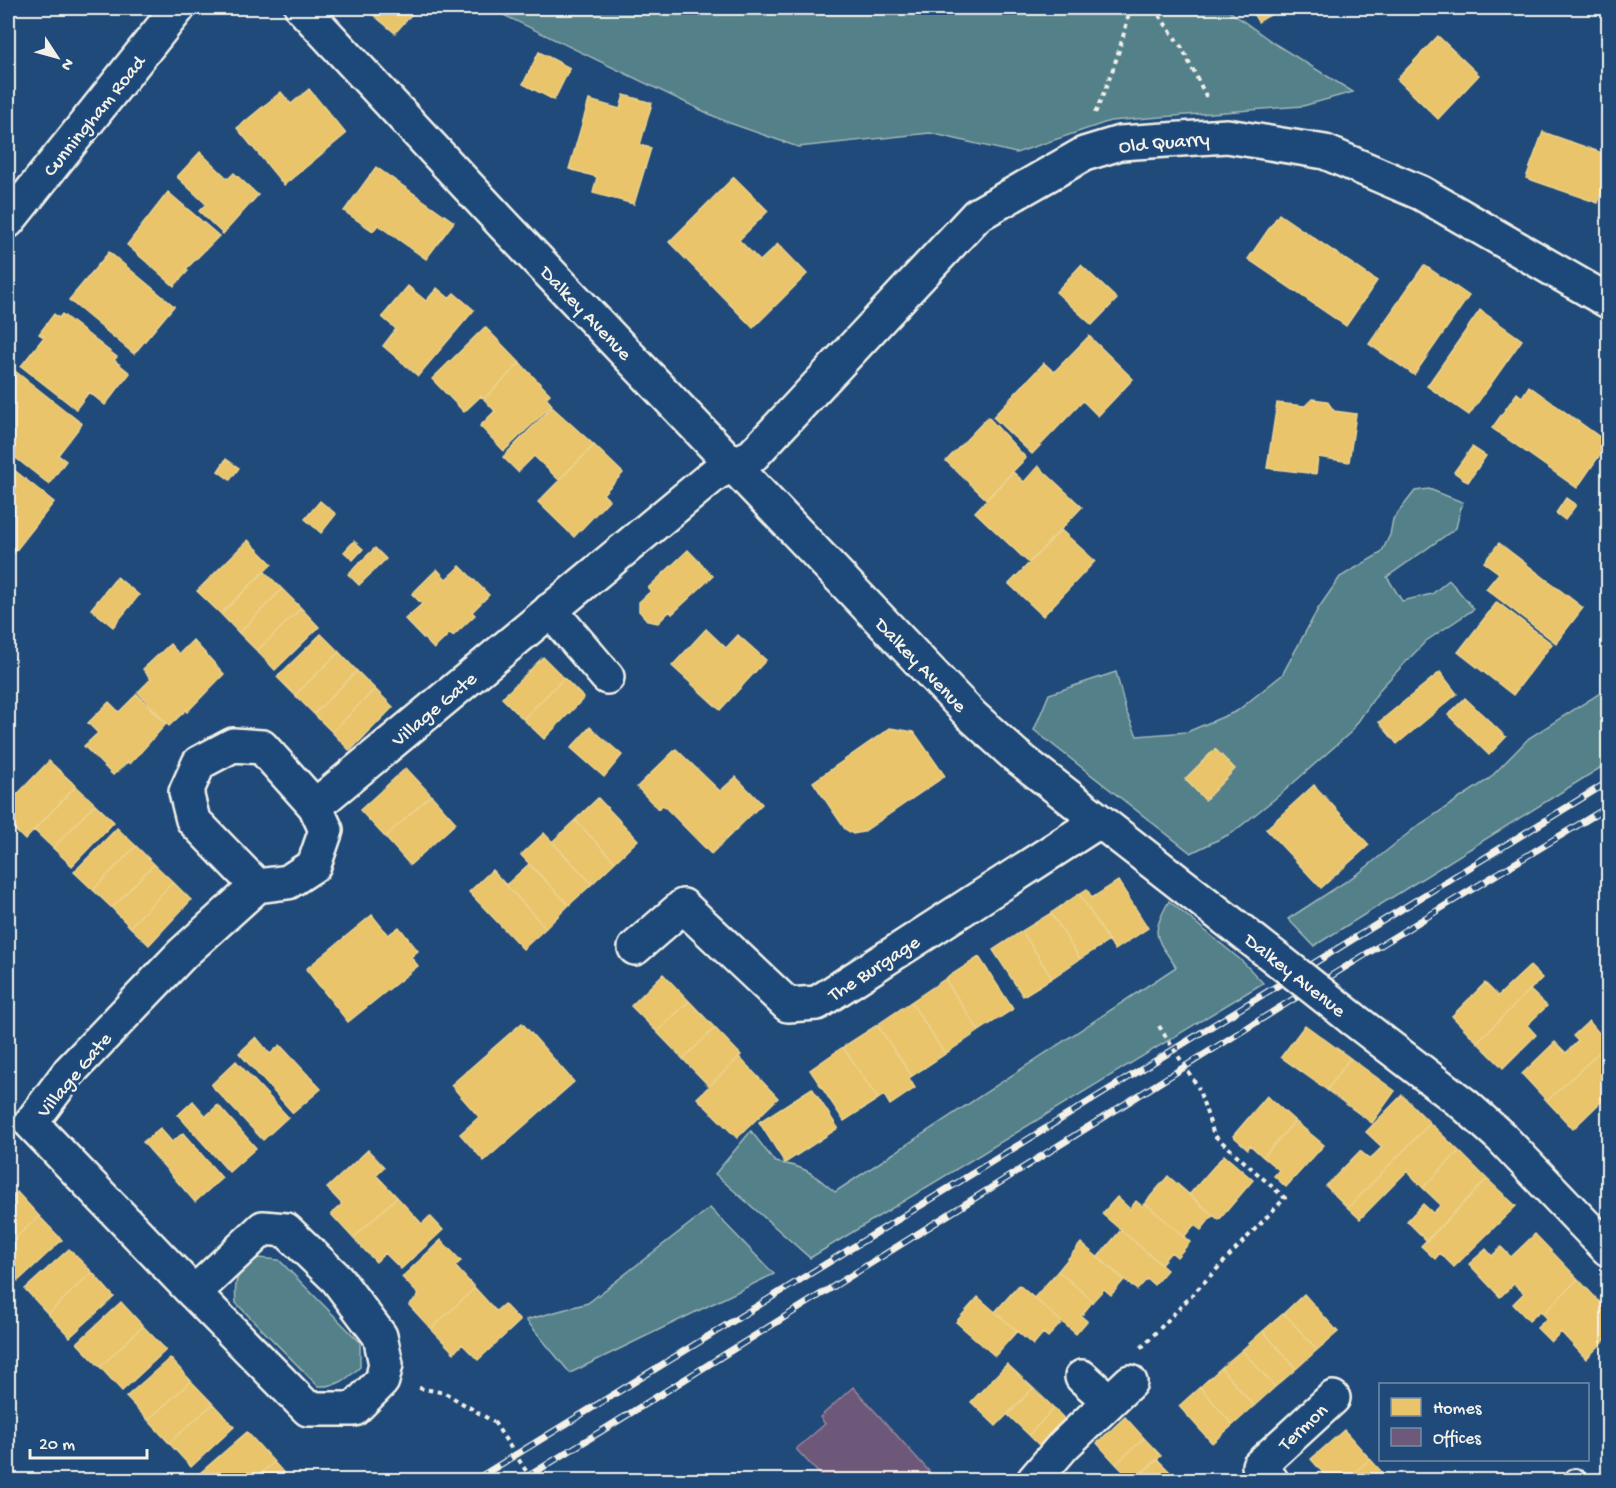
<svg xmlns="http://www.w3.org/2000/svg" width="1616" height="1488" viewBox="0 0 1616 1488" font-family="'Gochi Hand',sans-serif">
	<rect width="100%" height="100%" fill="#1f4a7a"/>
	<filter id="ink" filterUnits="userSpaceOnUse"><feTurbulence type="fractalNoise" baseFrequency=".0167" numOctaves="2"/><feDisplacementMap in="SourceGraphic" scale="12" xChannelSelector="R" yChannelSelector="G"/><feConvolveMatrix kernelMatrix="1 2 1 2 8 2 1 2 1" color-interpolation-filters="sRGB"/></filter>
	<g filter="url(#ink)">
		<path fill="#528089" stroke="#a3b8b8" stroke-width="1.5" d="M489,8H1225L1275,44L1353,92L1303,106L1110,121L1016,153L930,133L798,147L724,121Z
			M1429,489L1462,502L1456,528L1387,577L1402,601L1432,594L1449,580L1474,609L1426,641L1381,688L1351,732L1282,793L1232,833L1191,853L1034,730L1049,694L1116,672L1126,711L1137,736L1187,732L1237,711L1282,675L1318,609L1340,577L1381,553L1390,535L1393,519L1415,491Z
			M1608,688V763L1314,946L1288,919L1359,873L1416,827L1489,779L1529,738Z
			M1169,901L1242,961L1263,983L810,1258L715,1174L751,1131L775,1162C807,1167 810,1172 835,1192L1176,967C1156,937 1149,936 1169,901Z
			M710,1208L774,1274L570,1373L526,1320L588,1303Z
			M258,1258L279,1260L360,1342V1367C346,1380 337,1387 318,1386L236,1303C234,1280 236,1270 258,1258Z"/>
		<path fill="#e9c46a" stroke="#ecd290" stroke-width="1.5" d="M365,8H417L395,33Z
			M1250,8H1282L1258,22Z
			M1438,36L1479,75L1438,119L1397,79Z
			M539,52L570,68L554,100L523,84Z
			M309,89L346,134L284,185L237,128L281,92L291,104Z
			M624,95L652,103L640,145L651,148L634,204L593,193L597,177L569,169L589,100L620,109Z
			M1543,132L1608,155V173L1598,203L1526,178Z
			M200,152L228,179L234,173L258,195L223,234L199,211L206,204L177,177Z
			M376,167L454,222L426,259L378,225L373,231L344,211Z
			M734,177L768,211L739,240L760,261L778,244L807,274L753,328L669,242Z
			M168,192L219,236L186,269L188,271L174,286L127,245Z
			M1279,214L1377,281L1346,326L1248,259Z
			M109,252L174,306L134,354L69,300Z
			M1081,265L1117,299L1092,325L1056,292Z
			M1424,265L1469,296L1414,375L1369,344Z
			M408,286L426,301L437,288L449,298L454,293L474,310L418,376L383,346L396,329L382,317Z
			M1480,310L1522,340L1469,415L1427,386Z
			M54,314L59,318L62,314L117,357L114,360L130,373L105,405L89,392L76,409L21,366L44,337L39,334Z
			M485,327L520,363L484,399L481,396L464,412L432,379Z
			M1089,336L1133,379L1098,416L1083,401L1032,454L993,417L1044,363L1054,372Z
			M520,363L550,394L546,398L552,405L504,451L480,426L495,411L484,399Z
			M15,371L82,424L58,455L66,461L49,484L8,452V381Z
			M1529,386L1608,443L1577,488L1492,428L1517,393L1522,397Z
			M1312,399L1327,401L1334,411L1356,414L1349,462L1318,457L1316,474L1267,468L1277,403L1305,406Z
			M552,407L594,445L559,480L534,456L518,472L503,457Z
			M988,417L1026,458L986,499L946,461Z
			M594,445L623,473L603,494L609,500L574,537L538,502Z
			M1472,447L1486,456L1468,482L1454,472Z
			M226,459L239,468L230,480L218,471Z
			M8,465L54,502L14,553L8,548Z
			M1038,466L1082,507L1029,563L975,512L1013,472L1024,482Z
			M1608,495V515L1599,508Z
			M1566,498L1576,505L1565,520L1556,513Z
			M320,501L336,514L321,533L305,519Z
			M1061,530L1095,561L1043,616L1009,584Z
			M248,540L272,564L221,614L197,591Z
			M354,541L363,549L353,560L344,552Z
			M1499,543L1583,608L1556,643L1486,589L1499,573L1484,562Z
			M375,548L386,559L359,585L348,574Z
			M688,550L713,576L672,614L670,611L658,623L648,621L639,611V602L651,591L648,588Z
			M460,566L489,595L472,612L475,615L453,636L450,633L434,649L405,619L422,604L412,594L437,569L446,579Z
			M264,571L282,589L239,633L221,614Z
			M117,577L139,595L113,627L91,609Z
			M282,589L301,608L257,651L239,633Z
			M1497,602L1552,644L1513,695L1458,652Z
			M301,608L319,627L275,670L257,651Z
			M706,629L726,648L738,635L766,660L720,710L672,666Z
			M321,634L339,652L295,695L277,677Z
			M193,640L224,674L187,712L186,710L169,726L138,692L151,679L143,669L170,644L179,654Z
			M339,652L357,671L314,714L295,695Z
			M543,657L564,678L523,719L502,698Z
			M357,671L375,689L332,732L314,714Z
			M1440,672L1457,694L1397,744L1379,722Z
			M564,678L584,698L544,739L523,719Z
			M375,689L393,707L350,751L332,732Z
			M137,694L166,724L130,764L128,762L113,775L84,746L98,733L88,723L109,702L119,712Z
			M1465,698L1506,737L1489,755L1448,715Z
			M590,727L622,755L604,777L571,748Z
			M890,728L914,732L945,776L863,832L853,834L845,829L813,782Z
			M676,749L720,791L736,777L762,804L711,854L663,805L658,809L637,787Z
			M1215,749L1235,769L1205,800L1185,779Z
			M49,761L76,786L25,840L8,823V804Z
			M406,768L431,795L385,837L360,810Z
			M1314,785L1369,845L1321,888L1266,829Z
			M76,786L95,804L53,848L34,830Z
			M431,795L456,823L410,865L385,837Z
			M598,798L638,840L615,862L575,820Z
			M95,804L114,822L72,866L53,848Z
			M575,820L615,862L592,884L552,842Z
			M117,828L136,846L93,890L74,872Z
			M544,833L592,884L569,905L521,855Z
			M136,846L154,864L112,908L93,890Z
			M154,864L173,882L130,927L112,908Z
			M529,864L569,905L546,928L506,885Z
			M492,870L546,928L523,949L469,892Z
			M1118,881L1148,928L1115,950L1079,894L1087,889L1092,898Z
			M173,882L191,900L149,945L130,927Z
			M1079,894L1109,941L1080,959L1051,913Z
			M1051,913L1080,959L1052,978L1022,931Z
			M372,915L388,935L399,927L418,951L411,957L418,966L348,1022L306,969Z
			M1022,931L1052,978L1023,996L993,950Z
			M979,957L1013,1009L979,1031L945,979Z
			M1530,966L1542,978L1477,1042L1452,1016L1485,983L1498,996Z
			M663,974L689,1001L657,1032L631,1006Z
			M945,979L979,1031L945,1054L911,1002Z
			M1530,990L1547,1006L1527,1025L1536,1035L1503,1068L1477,1042Z
			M689,1001L715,1028L683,1059L657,1032Z
			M911,1002L945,1054L912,1076L877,1025Z
			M1589,1021L1608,1044L1547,1101L1522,1074L1555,1042L1566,1053L1578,1041L1573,1036Z
			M522,1023L574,1082L484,1161L460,1134L479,1117L451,1085Z
			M877,1025L912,1076L909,1078L915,1088L890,1105L884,1095L878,1099L843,1047Z
			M1305,1025L1350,1058L1327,1090L1281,1057Z
			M715,1028L741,1055L709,1086L683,1059Z
			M256,1037L270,1054L280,1045L321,1089L293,1113L239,1053Z
			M1608,1044V1095L1573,1129L1547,1101Z
			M843,1047L878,1099L844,1121L810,1070Z
			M739,1057L778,1098L737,1138L697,1098Z
			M1350,1058L1395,1091L1372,1123L1327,1090Z
			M236,1061L288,1117L263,1140L211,1085Z
			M812,1088L838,1128L785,1163L759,1122Z
			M1402,1095L1430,1123L1348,1208L1326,1186L1360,1151L1370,1159L1382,1147L1366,1132Z
			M1267,1096L1295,1121L1263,1157L1250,1145L1248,1149L1233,1136Z
			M193,1101L206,1116L218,1105L256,1148L229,1172L178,1115Z
			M1295,1121L1324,1145L1286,1187L1274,1176L1279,1170L1263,1157Z
			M1430,1123L1459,1151L1423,1188L1407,1171L1360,1219L1348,1208Z
			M160,1128L172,1142L183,1133L222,1178L195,1202L143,1142Z
			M368,1150L384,1167L376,1175L397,1197L353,1238L331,1214L342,1204L327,1188Z
			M1459,1151L1487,1179L1427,1241L1407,1221L1423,1204L1433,1213L1441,1205L1423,1188Z
			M1224,1155L1253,1180L1219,1220L1189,1195Z
			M1168,1176L1213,1215L1201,1230L1194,1225L1184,1237L1145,1203Z
			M1487,1179L1516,1206L1454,1267L1440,1253L1435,1259L1421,1246Z
			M17,1192L39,1216L8,1245V1200Z
			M397,1197L422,1224L430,1216L443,1230L401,1269L385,1253L376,1262L353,1238Z
			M1117,1197L1130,1209L1136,1201L1142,1206L1145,1203L1190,1242L1177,1257L1171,1252L1161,1264L1102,1214Z
			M39,1216L62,1240L18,1281L8,1269V1245Z
			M1121,1230L1167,1270L1154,1285L1147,1279L1137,1290L1098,1257Z
			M1535,1234L1578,1279L1543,1314L1540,1311L1529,1321L1513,1304L1524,1293L1514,1284L1500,1297L1469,1264L1486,1249L1492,1256L1501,1247L1511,1257Z
			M441,1240L461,1261L455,1266L475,1288L431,1329L409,1305L419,1295L402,1277Z
			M1081,1243L1124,1280L1111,1295L1104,1289L1093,1301L1058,1271Z
			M69,1249L92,1272L48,1314L25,1289Z
			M1058,1271L1093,1301L1081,1316L1087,1321L1076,1334L1034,1298Z
			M92,1272L114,1297L70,1337L48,1314Z
			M1578,1279L1608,1311V1337L1586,1359L1561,1332L1551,1342L1537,1328L1547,1318L1543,1314Z
			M1019,1285L1062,1322L1048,1337L1043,1333L1033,1345L995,1312Z
			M475,1288L496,1311L504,1304L520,1321L478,1360L462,1344L454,1353L431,1329Z
			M1304,1294L1338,1332L1317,1350L1284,1313Z
			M978,1297L1017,1331L995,1356L956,1322Z
			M121,1302L143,1326L100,1367L77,1343Z
			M1284,1313L1317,1350L1296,1369L1263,1331Z
			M143,1326L166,1350L122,1391L100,1367Z
			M1263,1331L1296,1369L1275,1387L1242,1350Z
			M1242,1350L1275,1387L1254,1406L1221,1368Z
			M170,1358L191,1381L148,1420L126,1397Z
			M1007,1364L1033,1388L996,1426L971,1402Z
			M1221,1368L1254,1406L1233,1425L1200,1387Z
			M191,1381L213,1404L169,1443L148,1420Z
			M1200,1387L1233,1425L1212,1443L1179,1406Z
			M1033,1388L1054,1408L1029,1435L1008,1415Z
			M213,1404L234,1427L191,1467L169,1443Z
			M1054,1408L1071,1426L1046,1452L1029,1435Z
			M1125,1417L1144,1438L1116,1464L1097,1443Z
			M1344,1430L1370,1459L1346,1480H1329L1311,1459Z
			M247,1432L274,1462L253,1480H192Z
			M1144,1438L1161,1456L1132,1480L1116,1464Z
			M1370,1459L1389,1480H1346Z
			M1158,1460L1178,1480H1134Z
			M274,1462L290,1480H253Z"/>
		<path fill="#6d597a" stroke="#96879b" stroke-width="1.5" d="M853,1387L937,1480H825L796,1449L825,1424L820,1417Z"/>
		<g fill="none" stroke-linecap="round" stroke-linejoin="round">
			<g stroke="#f4f1e8" stroke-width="24">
				<path id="lane" d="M1575,1479L1576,1480"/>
			</g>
			<g stroke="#f4f1e8" stroke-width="38">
				<path id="street" d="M8,221L178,8
					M550,610L607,677
					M315,806L716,473L752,456L977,215L1084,154L1120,143L1227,136L1325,152L1421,193L1608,301
					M635,948L683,906L788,1005L817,1003L1099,821
					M263,1228L286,1230L337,1279L380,1336L386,1364L382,1381L354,1409H308L194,1293Z
					M194,1293L31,1123L69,1072L183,953L257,886L288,882L314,865L326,830L315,806L262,747L233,745L199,763L186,792L193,820L257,886
					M1082,1377L1109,1401
					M1034,1480L1064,1445L1130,1382
					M1271,1480L1259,1466L1333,1398"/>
			</g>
			<g stroke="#f4f1e8" stroke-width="38">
				<path id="secondary" d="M302,8L504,225L972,716L1015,755L1281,962
					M1353,1019L1465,1105L1501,1137L1608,1249"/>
			</g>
			<path stroke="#f4f1e8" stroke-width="4" stroke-dasharray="4.5 4.5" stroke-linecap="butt" d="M1154,8L1182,48L1208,100
				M1095,113C1111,78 1122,45 1130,8
				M1141,1348L1285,1198L1214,1135L1198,1087
				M419,1388L445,1393L494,1422"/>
			<use href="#lane" stroke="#1f4a7a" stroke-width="20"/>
			<use href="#street" stroke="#1f4a7a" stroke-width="33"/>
			<use href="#secondary" stroke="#1f4a7a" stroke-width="33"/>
			<g stroke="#f4f1e8" stroke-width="7">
				<path id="rail" d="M475,1480L1608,782
					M522,1480C885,1257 1243,1026 1608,807"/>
			</g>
			<use href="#rail" stroke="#1f4a7a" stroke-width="4.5" stroke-dasharray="14" stroke-linecap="butt"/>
			<g stroke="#f4f1e8" stroke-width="38" stroke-linecap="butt">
				<path id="secondary-bridge" d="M1281,962L1353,1019"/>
			</g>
			<path stroke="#f4f1e8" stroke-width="4" stroke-dasharray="4.5 4.5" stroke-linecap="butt" d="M1159,1026L1198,1087
				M494,1422L532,1480"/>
			<use href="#secondary-bridge" stroke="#1f4a7a" stroke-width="33"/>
		</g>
	</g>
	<g text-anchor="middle" stroke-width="6" stroke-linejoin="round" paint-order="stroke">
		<g font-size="20" fill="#f4f1e8" stroke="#1f4a7a">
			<text transform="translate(93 115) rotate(-51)" y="7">Cunningham Road</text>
			<text transform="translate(1164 141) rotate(-5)" y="7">Old Quarry</text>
			<text transform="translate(587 312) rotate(46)" y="7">Dalkey Avenue</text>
			<text transform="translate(922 664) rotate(46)" y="7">Dalkey Avenue</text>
			<text transform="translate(433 708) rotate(-40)" y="7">Village Gate</text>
			<text transform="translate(873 967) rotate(-33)" y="7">The Burgage</text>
			<text transform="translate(1296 974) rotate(38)" y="7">Dalkey Avenue</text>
			<text transform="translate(73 1074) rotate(-50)" y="7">Village Gate</text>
			<text transform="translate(1302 1426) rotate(-43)" y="7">Termon</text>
		</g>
	</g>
	<rect width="1616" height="1488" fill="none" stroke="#1f4a7a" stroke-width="30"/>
	<rect x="15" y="15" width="1586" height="1458" fill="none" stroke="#f4f1e8" stroke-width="2" filter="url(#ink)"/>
	<rect x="1379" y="1383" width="210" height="78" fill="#1f4a7a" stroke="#748da6" stroke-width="1.5"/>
	<rect x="1391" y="1398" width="30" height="18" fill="#e9c46a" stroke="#748da6" stroke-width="1.5"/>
	<text x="1433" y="1413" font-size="18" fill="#f4f1e8">Homes</text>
	<rect x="1391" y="1428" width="30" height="18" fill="#6d597a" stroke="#748da6" stroke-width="1.5"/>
	<text x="1433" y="1443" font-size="18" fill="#f4f1e8">Offices</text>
	<g transform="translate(57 57) rotate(126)" stroke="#1f4a7a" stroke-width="4.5" paint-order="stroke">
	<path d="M0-4.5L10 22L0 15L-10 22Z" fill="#f4f1e8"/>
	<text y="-9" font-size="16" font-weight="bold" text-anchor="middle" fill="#f4f1e8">N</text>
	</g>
	<path d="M30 1449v9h117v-9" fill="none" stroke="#f4f1e8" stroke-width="3"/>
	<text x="39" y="1449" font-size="18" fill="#f4f1e8" stroke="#1f4a7a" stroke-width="4.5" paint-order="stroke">20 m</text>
</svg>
